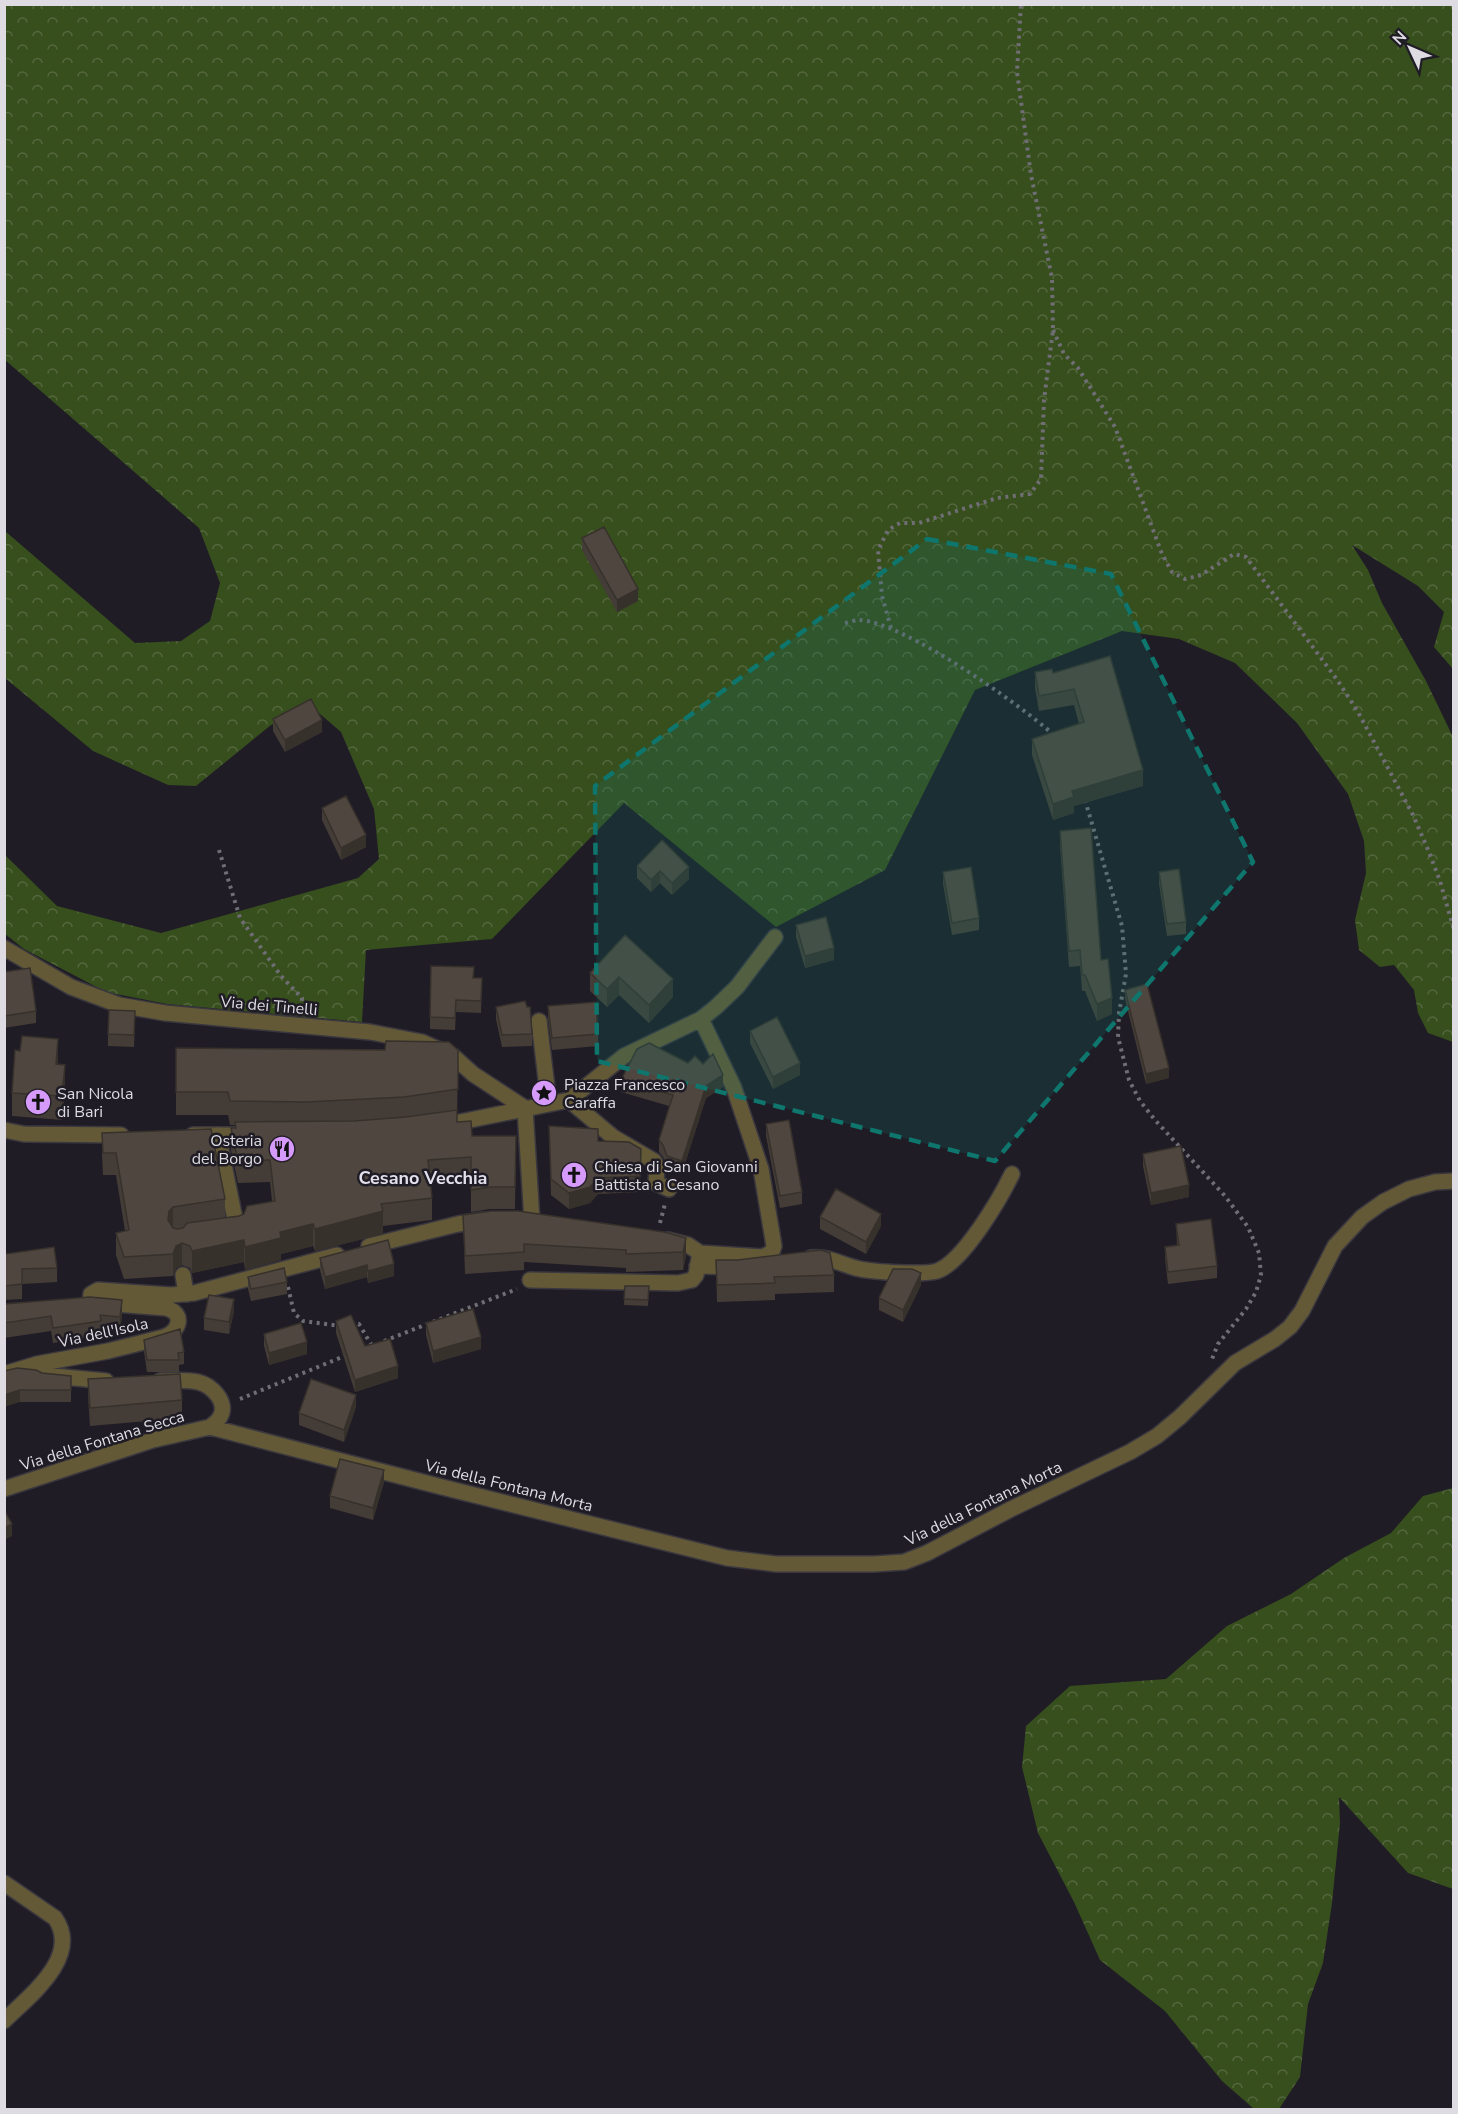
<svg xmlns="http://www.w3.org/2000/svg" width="1458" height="2114" viewBox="0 0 1458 2114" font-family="'Nunito Sans',sans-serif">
	<defs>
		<pattern id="forest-crowns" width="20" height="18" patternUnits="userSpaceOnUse" patternTransform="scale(1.5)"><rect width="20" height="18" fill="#374e1d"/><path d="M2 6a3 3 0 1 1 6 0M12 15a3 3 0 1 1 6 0" fill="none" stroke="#54673e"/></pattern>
	</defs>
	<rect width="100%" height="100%" fill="#1f1c25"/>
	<path fill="url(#forest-crowns)" d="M5,5H1453V669L1434,647L1444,612L1418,586L1352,545L1368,570L1382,603L1426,681L1453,737V1042L1428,1033L1418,1013L1414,990L1394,965L1380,967L1359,950L1355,920L1366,873L1364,841L1348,794L1297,723L1235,663L1179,639L1122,631L975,690L885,870L776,927L624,803L492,939L366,950L362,1022L167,1004L106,992L24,949L5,934L4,854L57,906L161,933L358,878L379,859L374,809L341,732L313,708L271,725L196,786L168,785L93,751L5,678V531L135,643L181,641L210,621L220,583L199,528L5,360Z
		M1453,1488V1889L1408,1873L1339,1797L1340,1823L1332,1903L1323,1963L1308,2004L1300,2077L1279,2109H1254L1222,2081L1165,2011L1100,1960L1074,1902L1038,1833L1022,1767L1026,1726L1070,1686L1166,1679L1227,1626L1291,1594L1344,1558L1391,1533L1423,1496Z"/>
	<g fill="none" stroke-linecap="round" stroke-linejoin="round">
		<g stroke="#3a373f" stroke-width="18">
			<path id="pedestrian" d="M218,1135L237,1229L232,1230
				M183,1275L186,1294"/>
		</g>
		<g stroke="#3a373f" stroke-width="18">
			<path id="minor" d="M4,948L71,987L119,1005L165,1013L370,1032L422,1042L453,1056L473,1074L525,1108
				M539,1021L549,1104
				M569,1100L613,1137L654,1161L657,1167L656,1183L669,1189
				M525,1108L532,1221
				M445,1125L569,1100L624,1056L701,1019L716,1007L737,987L775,937
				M4,1130L24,1134L121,1135
				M193,1135H250
				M668,1240L688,1245L700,1253
				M369,1246L458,1224L483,1220
				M700,1253L763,1257L772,1252L774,1246L761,1169L734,1088L701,1019
				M811,1258C829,1256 842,1265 860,1269C874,1272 925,1275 937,1271C963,1262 1000,1199 1012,1174
				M697,1266L736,1267
				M530,1280L678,1283L692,1280L696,1275L699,1258
				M90,1302L91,1294L98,1290L171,1295L194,1293L337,1255
				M102,1303L166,1308C185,1313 180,1331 164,1337L108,1351L37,1364V1370L43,1375L106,1381
				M4,1374L37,1364
				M160,1381C172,1381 186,1379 198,1382C211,1385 229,1402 220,1417C218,1421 214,1424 210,1427
				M4,1489L153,1440L210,1427L442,1487L727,1558L776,1564H874L904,1562L927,1553L1011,1509L1130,1452L1157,1436L1180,1417L1235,1363L1275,1339L1290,1327L1302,1311L1335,1246L1362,1217L1383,1202L1409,1189L1435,1182L1454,1181
				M4,1883L55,1918C82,1957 29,1996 4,2021"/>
		</g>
		<path stroke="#706e75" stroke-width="4" stroke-dasharray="3 4.5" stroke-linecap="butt" d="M1053,330L1064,354L1078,368L1115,427L1162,554L1172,572L1185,579L1201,575L1234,554L1246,557L1338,681L1358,712L1413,815L1429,852L1440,881L1454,930
			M845,623C850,622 855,620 859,620C904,622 1019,704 1054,735
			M891,628L882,596L878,550L888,530L900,523H919L997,498L1030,494L1041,479L1044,400L1053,330L1052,278L1031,175L1017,72L1021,4
			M1085,800L1122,926L1126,974L1119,1013L1118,1037L1129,1080L1140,1101L1155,1120L1225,1196L1248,1227L1259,1253L1261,1275L1256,1292L1246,1309L1218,1344L1212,1359
			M219,850L240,918L281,976L302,998L301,1007
			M660,1223L665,1204
			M288,1287L294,1313L303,1321L341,1326
			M351,1325L359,1324L372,1346
			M384,1341L517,1289
			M240,1399L347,1355"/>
		<use href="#pedestrian" stroke="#635936" stroke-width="15"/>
		<use href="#minor" stroke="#635936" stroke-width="15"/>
	</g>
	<path fill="#443c36" d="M582,538L638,601L617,612L582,550Z
		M1110,656L1143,786L1074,806V813L1053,820L1032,755V739L1079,724L1074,705L1039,711L1035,688V672L1053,673Z
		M273,719L322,732L285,752L273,731Z
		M322,808L366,847L341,860L322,820Z
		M1060,831L1101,960L1112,1014L1097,1021L1085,991H1082L1080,966L1069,967L1060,847Z
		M637,866L689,879L672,895L660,883L651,892L637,878Z
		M943,872L979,918V930L952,935L943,884Z
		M1159,872L1186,922V934L1167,936L1159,884Z
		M796,925L834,960L805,968L796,937Z
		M625,935L673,997L649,1023L619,995L607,1007L590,991V973Z
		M4,972L36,1011V1023L4,1028Z
		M474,978H482L481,1013L456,1012L455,1030L430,1029V1017Z
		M1125,990L1169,1078L1146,1084L1125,999Z
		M548,1006L598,1034V1046L552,1050L548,1018Z
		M496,1007L532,1034V1046L502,1047L496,1019Z
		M135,1023L134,1047L108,1046V1034Z
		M750,1031L800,1075L773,1089L750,1043Z
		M176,1048L458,1050L457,1122L472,1136H516L515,1209H490L471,1212V1179L430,1182L432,1198V1220L383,1226V1234L315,1251L313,1246L281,1254V1260L245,1270L244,1262L192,1273L190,1268L182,1265L176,1268L173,1276L124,1279L116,1255V1233L125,1231L116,1175H103L102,1156V1133L225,1199V1218L239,1216L272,1201L270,1182L238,1183L231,1150V1128H235V1125H230L228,1115H176Z
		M58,1065L65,1089L62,1120L12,1116V1093Z
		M621,1080L723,1087L706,1098L682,1173L667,1168L663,1157L659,1152V1140L669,1106L621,1092Z
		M766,1124L802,1192V1204L780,1208L766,1136Z
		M549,1126L598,1141L641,1149L640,1192L598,1194L590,1203L569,1209L551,1195Z
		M1143,1154L1189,1197L1151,1205L1143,1166Z
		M463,1215L664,1232L686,1256L683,1270L626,1272V1268L524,1262V1270L465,1274Z
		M820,1217L881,1226L866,1254L820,1229Z
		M1176,1224L1217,1266V1278L1168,1284L1165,1259V1247L1177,1245Z
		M4,1245L6,1254L57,1268V1282L22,1284V1299L4,1300Z
		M320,1258L394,1264V1276L368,1283L367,1277L325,1289L320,1270Z
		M716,1260L834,1275V1292L775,1294V1300L717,1302Z
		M248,1277L287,1282V1294L251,1301L248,1289Z
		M921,1285L903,1322L879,1310V1298Z
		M625,1286H649L648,1306L624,1305Z
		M4,1304L122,1315L120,1332L101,1330V1335L53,1343L51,1331L4,1338Z
		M234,1311L229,1334L204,1330V1318Z
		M336,1321L365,1346L398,1378L355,1392L336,1333Z
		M426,1323L481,1349L433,1363L426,1335Z
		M264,1334L307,1354L269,1365L264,1346Z
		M144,1340L184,1352V1364L179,1365V1372H147L144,1352Z
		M4,1371L42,1373L71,1376V1402H20Z
		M88,1379L182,1400V1418L90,1426L88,1397Z
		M356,1407L344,1442L299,1425V1413Z
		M384,1482L373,1520L330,1508V1496Z"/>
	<path fill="#37312c" d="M638,589V601L617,612V600Z
		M322,720V732L285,752V740Z
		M1143,770V786L1074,806V813L1053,820V804L1072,791Z
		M366,835V847L341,860V848Z
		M689,867V879L672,895V883Z
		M660,871V883L651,892V880Z
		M834,948V960L805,968V956Z
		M619,977V995L607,1007V989Z
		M673,979V997L649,1023V1005Z
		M1112,998V1014L1097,1021V1004Z
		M58,1039V1062L56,1088V1064Z
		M800,1063V1075L773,1089V1077Z
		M65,1065V1089L62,1120V1096Z
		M1169,1068V1078L1146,1084V1074Z
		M723,1075V1087L706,1098L682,1173V1161L706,1086Z
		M598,1178V1194L590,1203L569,1209V1193Z
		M1189,1185V1197L1151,1205V1193Z
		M173,1207V1229L168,1220L169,1211Z
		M383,1211V1234L315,1251V1229Z
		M881,1214V1226L866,1254V1242Z
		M313,1224V1246L281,1254V1260L245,1270V1247L280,1232Z
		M686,1238V1256L683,1270V1252Z
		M244,1240V1262L192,1273V1251Z
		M182,1243V1265L176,1268L173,1276V1254L176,1246Z
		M394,1264V1276L368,1283V1271Z
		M367,1265V1277L325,1289V1277Z
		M921,1273V1285L903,1322V1310Z
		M234,1299V1311L229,1334V1322Z
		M122,1300V1315L120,1332V1317Z
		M481,1337V1349L433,1363V1351Z
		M307,1342V1354L269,1365V1353Z
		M398,1366V1378L355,1392V1380Z
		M20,1390V1402L4,1407V1395Z
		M356,1395V1407L344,1442V1430Z
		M384,1470V1482L373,1520V1508Z
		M12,1524V1536L4,1540V1528Z"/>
	<path fill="#4f463f" stroke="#37312c" stroke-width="1.5" d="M604,527L638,589L617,600L582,538Z
		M1110,656L1143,770L1072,791L1074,797L1053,804L1032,739L1084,722L1074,689L1039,696L1035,672L1052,669L1053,673Z
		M311,699L322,720L285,740L273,719Z
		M346,796L366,835L341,848L322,808Z
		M1091,828L1101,960L1108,959L1112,998L1097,1004L1085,975H1082L1080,950L1069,951L1060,831Z
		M662,840L689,867L672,883L660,871L651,880L637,866Z
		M971,867L979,918L952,923L943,872Z
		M1179,869L1186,922L1167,924L1159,872Z
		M826,917L834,948L805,956L796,925Z
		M625,935L673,979L649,1005L619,977L607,989L590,973Z
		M431,966L474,967L473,978H482L481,1001L456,1000L455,1018L430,1017Z
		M30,968L36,1011L4,1016V972Z
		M1147,984L1169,1068L1146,1074L1125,990Z
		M525,1001L527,1007H530L532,1034L502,1035L496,1007Z
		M596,1002L598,1034L552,1038L548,1006Z
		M109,1010L135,1011L134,1035L108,1034Z
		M777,1017L800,1063L773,1077L750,1031Z
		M22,1036L58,1039L56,1064L65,1065L62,1096L12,1093L15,1050L20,1051Z
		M386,1041L449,1042L458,1050V1089L404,1097L306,1102L230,1101L228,1092H176V1048L385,1050Z
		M649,1043L688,1063L695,1056L703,1064L713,1054L723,1075L706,1086L682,1161L667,1156L663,1145L659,1140L673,1095L621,1080L637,1049Z
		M457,1110V1122L471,1121L472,1136H516L515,1187H490L471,1190V1157L428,1160L432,1198L381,1204L383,1211L315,1229L313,1224L280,1232L281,1238L245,1247L244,1240L192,1251L190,1246L182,1243L176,1246L173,1254L124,1257L116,1233L129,1230L116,1153H103L102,1133L211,1129L225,1199L173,1207L169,1211L168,1220L173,1228L177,1229L183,1228L187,1223L239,1216L244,1214L247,1206L275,1201L270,1160L238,1161L231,1128H236L235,1122L354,1121L406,1117Z
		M789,1120L802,1192L780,1196L766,1124Z
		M549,1126L598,1129V1141L629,1142L641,1149L640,1176L598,1178L590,1187L569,1193L551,1179Z
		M1181,1146L1189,1185L1151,1193L1143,1154Z
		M836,1189L881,1214L866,1242L820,1217Z
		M491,1211H518L664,1232L686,1238L683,1252L626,1254V1250L524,1244V1252L465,1256L463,1215Z
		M1211,1219L1217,1266L1168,1272L1165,1247L1179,1245L1176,1224Z
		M388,1240L394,1264L368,1271L367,1265L325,1277L320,1258Z
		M4,1245L6,1254L54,1247L57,1268L22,1269V1284L4,1286Z
		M821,1250L830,1253L834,1275L774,1277L775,1283L717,1285L716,1260H738Z
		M284,1268L287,1282L251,1289L248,1277Z
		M893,1269H912L921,1273L903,1310L879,1298Z
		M625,1286H649L648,1300L624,1299Z
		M209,1295L234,1299L229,1322L204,1318Z
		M90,1297L122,1300L120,1317L100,1315L101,1321L53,1328L51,1316L4,1323V1304Z
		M473,1309L481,1337L433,1351L426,1323Z
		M351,1315L365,1346L390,1339L398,1366L355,1380L336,1321Z
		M301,1323L307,1342L269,1353L264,1334Z
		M180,1329L184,1352L178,1353L179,1360H147L144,1340Z
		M17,1368L36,1370L42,1373L71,1376V1390H20L4,1395V1371Z
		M180,1374L182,1400L90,1408L88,1379Z
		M311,1379L356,1395L344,1430L299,1413Z
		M340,1459L384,1470L373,1508L330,1496Z
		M4,1510L12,1524L4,1528Z"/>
	<path fill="#0f766e" fill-opacity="0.2" stroke="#0f766e" stroke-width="4.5" stroke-dasharray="12 8" stroke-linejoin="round" d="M927,539L1111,574L1253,862L995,1161L597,1061L595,786Z"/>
	<defs>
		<g id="sight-disc" transform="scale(1.35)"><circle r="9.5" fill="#d69bfa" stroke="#1f1c25"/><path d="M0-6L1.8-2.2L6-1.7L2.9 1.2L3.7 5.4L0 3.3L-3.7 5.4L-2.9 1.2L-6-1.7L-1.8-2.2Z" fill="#111"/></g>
		<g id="church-disc" transform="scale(1.35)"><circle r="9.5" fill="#d69bfa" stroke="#1f1c25"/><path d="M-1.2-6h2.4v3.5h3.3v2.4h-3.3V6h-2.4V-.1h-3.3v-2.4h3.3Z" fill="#111"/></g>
		<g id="restaurant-disc" transform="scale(1.35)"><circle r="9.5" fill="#d69bfa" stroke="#1f1c25"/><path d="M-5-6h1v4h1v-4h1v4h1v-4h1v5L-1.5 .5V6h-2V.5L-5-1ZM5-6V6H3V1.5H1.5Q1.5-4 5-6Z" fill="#111"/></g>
	</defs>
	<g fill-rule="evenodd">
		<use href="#sight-disc" x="544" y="1093"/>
		<use href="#church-disc" x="38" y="1102"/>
		<use href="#restaurant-disc" x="282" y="1149"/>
		<use href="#church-disc" x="574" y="1175"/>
	</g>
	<g text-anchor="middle" stroke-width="5" stroke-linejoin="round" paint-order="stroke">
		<g font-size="16" fill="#dedce2" stroke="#1f1c25">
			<text transform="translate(269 1005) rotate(5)" y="6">Via dei Tinelli</text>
			<text transform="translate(103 1332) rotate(-12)" y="6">Via dell'Isola</text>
			<text transform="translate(102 1440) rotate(-17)" y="6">Via della Fontana Secca</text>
			<text transform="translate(509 1485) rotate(14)" y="6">Via della Fontana Morta</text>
			<text transform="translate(983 1503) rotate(-26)" y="6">Via della Fontana Morta</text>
		</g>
		<g font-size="16" fill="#dedce2" stroke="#1f1c25" text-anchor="start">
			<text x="564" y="1090">Piazza Francesco<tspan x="564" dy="18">Caraffa</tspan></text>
			<text x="57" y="1099">San Nicola<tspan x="57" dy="18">di Bari</tspan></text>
			<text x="262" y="1146" text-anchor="end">Osteria<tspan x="262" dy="18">del Borgo</tspan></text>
			<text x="594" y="1172">Chiesa di San Giovanni<tspan x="594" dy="18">Battista a Cesano</tspan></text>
		</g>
		<g font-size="18" font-weight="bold" fill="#e3e0ec" stroke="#1f1c25">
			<text x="423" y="1184">Cesano Vecchia</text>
		</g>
	</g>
	<rect width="1458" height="2114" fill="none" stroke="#dedce2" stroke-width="12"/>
	<g transform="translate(1410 48) rotate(314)" stroke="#1f1c25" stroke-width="4.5" paint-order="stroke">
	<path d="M0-4.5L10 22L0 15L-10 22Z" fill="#dedce2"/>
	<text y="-9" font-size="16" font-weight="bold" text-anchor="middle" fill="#dedce2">N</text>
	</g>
</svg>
